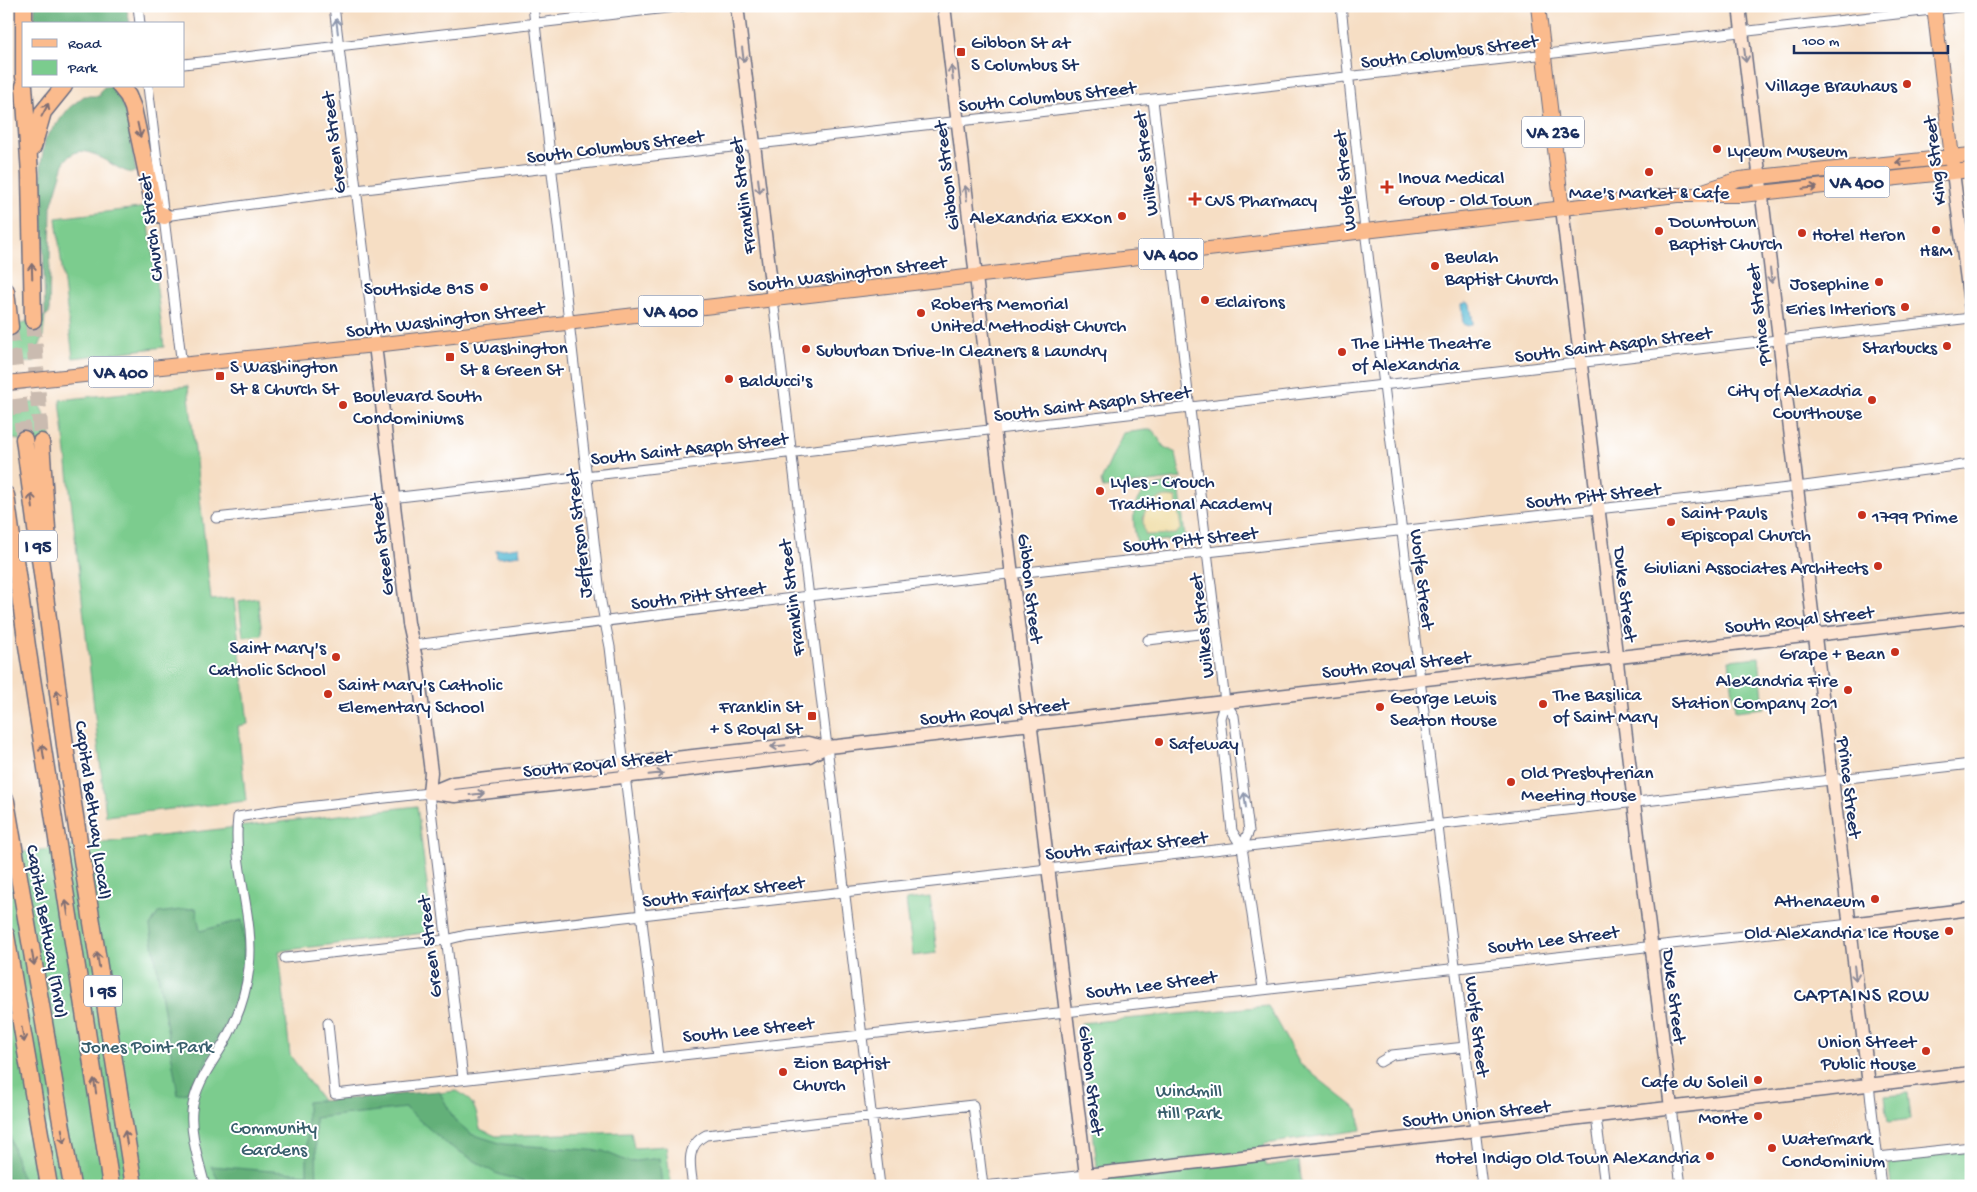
<svg xmlns="http://www.w3.org/2000/svg" width="1977" height="1192" viewBox="0 0 1977 1192" font-family="'Gochi Hand',sans-serif">
	<rect width="100%" height="100%" fill="#fff"/>
	<filter id="ink" filterUnits="userSpaceOnUse"><feTurbulence type="fractalNoise" baseFrequency=".02" numOctaves="2"/><feDisplacementMap in="SourceGraphic" scale="10" xChannelSelector="R" yChannelSelector="G"/><feConvolveMatrix kernelMatrix="1 2 1 2 8 2 1 2 1" color-interpolation-filters="sRGB"/></filter>
	<filter id="wash" filterUnits="userSpaceOnUse"><feTurbulence type="fractalNoise" baseFrequency=".0096" numOctaves="4" result="noise"/><feDisplacementMap in="SourceGraphic" scale="20" xChannelSelector="R" yChannelSelector="G"/><feGaussianBlur stdDeviation="1.12" result="paint"/><feColorMatrix in="noise" values="0 0 0 0 0 0 0 0 0 0 0 0 0 0 0 0 0 1.4 0 .05"/><feComposite in="paint" operator="in"/></filter>
	<g filter="url(#wash)">
		<rect width="100%" height="100%" fill="#f6dec4"/>
		<path fill="#7bcc8e" stroke="#4b7e76" d="M1931,164V169L1782,186V181Z
			M147,207L164,347L73,358L56,218Z
			M45,316L43,336L34,362L6,363V328Z
			M188,386L211,600L234,598L248,724L238,726L246,801L106,816L60,400Z
			M38,402L49,425L52,445L6,438V405Z
			M1145,430H1153L1164,447L1176,453L1181,478L1103,488L1101,481L1123,433Z
			M1179,482L1185,538L1137,543C1128,502 1136,485 1179,482Z
			M258,598L262,635L243,637L239,601Z
			M1759,657L1764,708L1735,711L1729,660Z
			M417,806L433,932L279,951L290,1055L325,1105L457,1091C475,1101 476,1110 480,1129L496,1136L631,1132L634,1148L666,1146L671,1186H6V854Z
			M930,897L937,953L913,956L906,900Z
			M1268,1006L1300,1064L1358,1110L1361,1130L1264,1144L1266,1166L1299,1161L1302,1186H1090L1099,1184L1081,1023Z
			M1908,1093L1911,1119L1888,1122L1885,1095Z
			M1971,1151V1186H1891L1889,1166L1893,1160Z"/>
		<path fill="#64b079" stroke="#40706c" d="M35,6H126L130,24H34Z
			M104,87H111C131,108 131,144 136,171L132,173C111,170 84,135 65,161L51,207L49,314L45,316L41,164L45,139L69,108L84,96H100V91Z
			M196,908L200,931L242,920C246,948 244,983 234,1009C229,1021 220,1032 214,1043C206,1059 200,1076 191,1092L178,1095L150,926L158,913Z
			M439,1091L454,1119L471,1134L503,1144L603,1151L629,1162L659,1158L662,1186H536L495,1173L447,1144L405,1108L315,1118L317,1184L221,1186L211,1166L307,1174V1102Z
			M6,1106L11,1141L24,1186H6Z"/>
		<path fill="#eeda9e" stroke="#84847e" d="M1168,497L1176,498L1181,528L1176,534L1146,535C1138,516 1147,499 1168,497Z"/>
		<path fill="#56bad4" stroke="#387499" d="M1465,302L1470,304L1473,323L1468,326L1463,324L1461,305Z
			M519,547L520,555L497,558L496,550Z"/>
	</g>
	<g filter="url(#ink)">
		<g fill="none" stroke-linecap="round" stroke-linejoin="round">
			<path stroke="#cabbb0" stroke-width="16" stroke-dasharray="16 8" stroke-linecap="butt" d="M33,320L41,442
				M10,327L24,439"/>
			<g stroke="#686c82" stroke-width="11">
				<path id="street" d="M138,6L140,24
					M334,6L375,345
					M533,6L601,602L610,647L658,1057
					M1341,6L1365,230L1482,1186
					M184,64L684,6
					M148,86L182,366
					M1153,100L1225,702L1220,718L1232,831L1242,847L1263,989
					M164,216L356,190L1967,6
					M773,299L880,1186
					M216,518L1971,318
					M1148,640L1217,632
					M414,645L809,596L1797,487L1971,464
					M1225,702L1234,716L1249,831L1242,847
					M285,958L446,940L466,935L1971,764
					M328,1023L335,1094L1850,924
					M1380,1062L1392,1055L1465,1047
					M1869,1085L1881,1186
					M1671,1108L1681,1186
					M1596,1117L1605,1186
					M1878,1157L1971,1147
					M205,1186C199,1162 190,1136 192,1111C195,1084 211,1065 224,1043C237,1020 246,994 249,968C255,915 232,869 238,817L280,810L429,793L463,1079
					M693,1186C690,1166 685,1146 706,1135L973,1105L983,1186
					M984,1186L1086,1175"/>
			</g>
			<g stroke="#686c82" stroke-width="15">
				<path id="secondary" d="M737,6L773,299
					M944,6L994,429L1086,1175L1971,1073
					M1739,6L1869,1085
					M1953,172L1971,311
					M1562,208L1671,1108
					M375,345L408,623L417,663L431,772L429,793
					M429,793L453,783L808,743L826,747L838,746L1971,617
					M431,793L455,796L809,756L826,747
					M1850,924L1971,909"/>
			</g>
			<g stroke="#686c82" stroke-width="16">
				<path id="primary" d="M1538,6L1562,208
					M1934,6L1953,166
					M1703,191L1739,179L1971,155
					M6,383L375,345L1677,195H1742L1971,170"/>
			</g>
			<g stroke="#686c82" stroke-width="19">
				<path id="highway" d="M24,77V6
					M24,86L30,174L33,320
					M120,86L128,96L133,108L155,212L164,216
					M33,147L43,112L64,86
					M6,291L10,327
					M24,439L72,797L134,1186
					M41,442L48,543
					M6,495L27,646L111,1186
					M6,801L72,1186
					M6,935L49,1186"/>
			</g>
			<use href="#street" stroke="#fff" stroke-width="9"/>
			<use href="#secondary" stroke="#fde4d1" stroke-width="12"/>
			<use href="#primary" stroke="#fbbb8d" stroke-width="14"/>
			<use href="#highway" stroke="#fbbb8d" stroke-width="16"/>
		</g>
		<defs><path id="oneway-shaft" d="M-6 0H5M1.5-3L5.5 0L1.5 3" fill="none" stroke-width="1.6" stroke-linecap="round" stroke-linejoin="round" transform="scale(1.25)"/></defs>
		<g stroke="#8d97ae">
			<use href="#oneway-shaft" transform="translate(337 26) rotate(-97)"/>
			<use href="#oneway-shaft" transform="translate(1245 800) rotate(-97)"/>
		</g>
		<g stroke="#8c8a98">
			<use href="#oneway-shaft" transform="translate(743 55) rotate(83)"/>
			<use href="#oneway-shaft" transform="translate(1745 55) rotate(83)"/>
			<use href="#oneway-shaft" transform="translate(952 73) rotate(-97)"/>
			<use href="#oneway-shaft" transform="translate(759 186) rotate(83)"/>
			<use href="#oneway-shaft" transform="translate(966 193) rotate(-97)"/>
			<use href="#oneway-shaft" transform="translate(1771 276) rotate(83)"/>
			<use href="#oneway-shaft" transform="translate(778 746) rotate(174)"/>
			<use href="#oneway-shaft" transform="translate(656 774) rotate(-6)"/>
			<use href="#oneway-shaft" transform="translate(477 794) rotate(-7)"/>
			<use href="#oneway-shaft" transform="translate(1855 973) rotate(83)"/>
		</g>
		<g stroke="#806e73">
			<use href="#oneway-shaft" transform="translate(45 110) rotate(-62)"/>
			<use href="#oneway-shaft" transform="translate(139 130) rotate(78)"/>
			<use href="#oneway-shaft" transform="translate(1903 162) rotate(174)"/>
			<use href="#oneway-shaft" transform="translate(1810 188) rotate(-6)"/>
			<use href="#oneway-shaft" transform="translate(32 271) rotate(-92)"/>
			<use href="#oneway-shaft" transform="translate(32 501) rotate(-97)"/>
			<use href="#oneway-shaft" transform="translate(58 697) rotate(-98)"/>
			<use href="#oneway-shaft" transform="translate(43 752) rotate(-99)"/>
			<use href="#oneway-shaft" transform="translate(67 908) rotate(-99)"/>
			<use href="#oneway-shaft" transform="translate(33 958) rotate(80)"/>
			<use href="#oneway-shaft" transform="translate(98 960) rotate(-99)"/>
			<use href="#oneway-shaft" transform="translate(23 1035) rotate(80)"/>
			<use href="#oneway-shaft" transform="translate(95 1086) rotate(-99)"/>
			<use href="#oneway-shaft" transform="translate(63 1136) rotate(80)"/>
			<use href="#oneway-shaft" transform="translate(126 1138) rotate(-99)"/>
		</g>
	</g>
	<g fill="#c8321e" stroke="#fff" stroke-width="2">
		<rect x="956" y="47" width="10" height="10" rx="2.5"/>
		<circle cx="1907" cy="84" r="5"/>
		<circle cx="1717" cy="149" r="5"/>
		<circle cx="1649" cy="172" r="5"/>
		<path d="M1384.5 179.5h5v5h5v5h-5v5h-5v-5h-5v-5h5z"/>
		<path d="M1192.5 191.5h5v5h5v5h-5v5h-5v-5h-5v-5h5z"/>
		<circle cx="1122" cy="216" r="5"/>
		<circle cx="1936" cy="230" r="5"/>
		<circle cx="1659" cy="231" r="5"/>
		<circle cx="1802" cy="233" r="5"/>
		<circle cx="1435" cy="266" r="5"/>
		<circle cx="1879" cy="282" r="5"/>
		<circle cx="484" cy="287" r="5"/>
		<circle cx="1205" cy="300" r="5"/>
		<circle cx="1905" cy="307" r="5"/>
		<circle cx="921" cy="313" r="5"/>
		<circle cx="1947" cy="346" r="5"/>
		<circle cx="806" cy="349" r="5"/>
		<circle cx="1342" cy="352" r="5"/>
		<rect x="445" y="352" width="10" height="10" rx="2.5"/>
		<rect x="215" y="371" width="10" height="10" rx="2.5"/>
		<circle cx="729" cy="379" r="5"/>
		<circle cx="1872" cy="400" r="5"/>
		<circle cx="343" cy="405" r="5"/>
		<circle cx="1100" cy="491" r="5"/>
		<circle cx="1862" cy="515" r="5"/>
		<circle cx="1671" cy="522" r="5"/>
		<circle cx="1878" cy="566" r="5"/>
		<circle cx="1895" cy="652" r="5"/>
		<circle cx="336" cy="657" r="5"/>
		<circle cx="1848" cy="690" r="5"/>
		<circle cx="328" cy="694" r="5"/>
		<circle cx="1543" cy="704" r="5"/>
		<circle cx="1380" cy="707" r="5"/>
		<rect x="807" y="711" width="10" height="10" rx="2.5"/>
		<circle cx="1159" cy="742" r="5"/>
		<circle cx="1511" cy="782" r="5"/>
		<circle cx="1875" cy="899" r="5"/>
		<circle cx="1949" cy="931" r="5"/>
		<circle cx="1926" cy="1051" r="5"/>
		<circle cx="783" cy="1072" r="5"/>
		<circle cx="1758" cy="1080" r="5"/>
		<circle cx="1758" cy="1116" r="5"/>
		<circle cx="1772" cy="1148" r="5"/>
		<circle cx="1710" cy="1156" r="5"/>
	</g>
	<g text-anchor="middle" stroke-width="4" stroke-linejoin="round" paint-order="stroke">
		<g fill="#fff" stroke="#5f6d8e" stroke-width="1">
			<rect x="1522" y="116.5" width="62" height="31" rx="4"/>
			<rect x="1824.5" y="166.5" width="65" height="31" rx="4"/>
			<rect x="1138.5" y="238.5" width="65" height="31" rx="4"/>
			<rect x="638.5" y="295.5" width="65" height="31" rx="4"/>
			<rect x="88.5" y="356.5" width="65" height="31" rx="4"/>
			<rect x="19" y="530.5" width="38" height="31" rx="4"/>
			<rect x="84" y="975.5" width="38" height="31" rx="4"/>
		</g>
		<g font-size="18" font-weight="bold" fill="#1b2f5e">
			<text x="1553" y="138">VA 236</text>
			<text x="1857" y="188">VA 400</text>
			<text x="1171" y="260">VA 400</text>
			<text x="671" y="317">VA 400</text>
			<text x="121" y="378">VA 400</text>
			<text x="38" y="552">I 95</text>
			<text x="103" y="997">I 95</text>
		</g>
		<g font-size="19" fill="#1b2f5e" stroke="#fff" text-anchor="start">
			<text x="971" y="48">Gibbon St at<tspan x="971" dy="22">S Columbus St</tspan></text>
			<text x="1897" y="91" text-anchor="end">Village Brauhaus</text>
			<text x="1727" y="156">Lyceum Museum</text>
			<text x="1398" y="183">Inova Medical<tspan x="1398" dy="22">Group - Old Town</tspan></text>
			<text x="1649" y="198" text-anchor="middle">Mae's Market &amp; Cafe</text>
			<text x="1205" y="206">CVS Pharmacy</text>
			<text x="1112" y="223" text-anchor="end">Alexandria Exxon</text>
			<text x="1669" y="227">Downtown<tspan x="1669" dy="22">Baptist Church</tspan></text>
			<text x="1812" y="240">Hotel Heron</text>
			<text x="1936" y="256" text-anchor="middle">H&amp;M</text>
			<text x="1445" y="262">Beulah<tspan x="1445" dy="22">Baptist Church</tspan></text>
			<text x="1869" y="289" text-anchor="end">Josephine</text>
			<text x="474" y="294" text-anchor="end">Southside 815</text>
			<text x="1215" y="307">Eclairons</text>
			<text x="931" y="309">Roberts Memorial<tspan x="931" dy="22">United Methodist Church</tspan></text>
			<text x="1895" y="314" text-anchor="end">Eries Interiors</text>
			<text x="1352" y="348">The Little Theatre<tspan x="1352" dy="22">of Alexandria</tspan></text>
			<text x="460" y="353">S Washington<tspan x="460" dy="22">St &amp; Green St</tspan></text>
			<text x="1937" y="353" text-anchor="end">Starbucks</text>
			<text x="816" y="356">Suburban Drive-In Cleaners &amp; Laundry</text>
			<text x="230" y="372">S Washington<tspan x="230" dy="22">St &amp; Church St</tspan></text>
			<text x="739" y="386">Balducci's</text>
			<text x="1862" y="396" text-anchor="end">City of Alexadria<tspan x="1862" dy="22">Courthouse</tspan></text>
			<text x="353" y="401">Boulevard South<tspan x="353" dy="22">Condominiums</tspan></text>
			<text x="1110" y="487">Lyles - Crouch<tspan x="1110" dy="22">Traditional Academy</tspan></text>
			<text x="1681" y="518">Saint Pauls<tspan x="1681" dy="22">Episcopal Church</tspan></text>
			<text x="1872" y="522">1799 Prime</text>
			<text x="1868" y="573" text-anchor="end">Giuliani Associates Architects</text>
			<text x="326" y="653" text-anchor="end">Saint Mary's<tspan x="326" dy="22">Catholic School</tspan></text>
			<text x="1885" y="659" text-anchor="end">Grape + Bean</text>
			<text x="1838" y="686" text-anchor="end">Alexandria Fire<tspan x="1838" dy="22">Station Company 201</tspan></text>
			<text x="338" y="690">Saint Mary's Catholic<tspan x="338" dy="22">Elementary School</tspan></text>
			<text x="1553" y="700">The Basilica<tspan x="1553" dy="22">of Saint Mary</tspan></text>
			<text x="1390" y="703">George Lewis<tspan x="1390" dy="22">Seaton House</tspan></text>
			<text x="802" y="712" text-anchor="end">Franklin St<tspan x="802" dy="22">+ S Royal St</tspan></text>
			<text x="1169" y="749">Safeway</text>
			<text x="1521" y="778">Old Presbyterian<tspan x="1521" dy="22">Meeting House</tspan></text>
			<text x="1865" y="906" text-anchor="end">Athenaeum</text>
			<text x="1939" y="938" text-anchor="end">Old Alexandria Ice House</text>
			<text x="1916" y="1047" text-anchor="end">Union Street<tspan x="1916" dy="22">Public House</tspan></text>
			<text x="793" y="1068">Zion Baptist<tspan x="793" dy="22">Church</tspan></text>
			<text x="1748" y="1087" text-anchor="end">Cafe du Soleil</text>
			<text x="1748" y="1123" text-anchor="end">Monte</text>
			<text x="1782" y="1144">Watermark<tspan x="1782" dy="22">Condominium</tspan></text>
			<text x="1700" y="1163" text-anchor="end">Hotel Indigo Old Town Alexandria</text>
		</g>
		<g font-size="19" fill="#1b2f5e" stroke="#fff">
			<text transform="translate(1449 50) rotate(-7)" y="7">South Columbus Street</text>
			<text transform="translate(1047 95) rotate(-6)" y="7">South Columbus Street</text>
			<text transform="translate(332 143) rotate(-97)" y="7">Green Street</text>
			<text transform="translate(615 145) rotate(-7)" y="7">South Columbus Street</text>
			<text transform="translate(1933 161) rotate(-97)" y="7">King Street</text>
			<text transform="translate(1144 164) rotate(-97)" y="7">Wilkes Street</text>
			<text transform="translate(945 176) rotate(-97)" y="7">Gibbon Street</text>
			<text transform="translate(1343 181) rotate(-96)" y="7">Wolfe Street</text>
			<text transform="translate(741 196) rotate(-97)" y="7">Franklin Street</text>
			<text transform="translate(149 228) rotate(-97)" y="7">Church Street</text>
			<text transform="translate(847 272) rotate(-7)" y="7">South Washington Street</text>
			<text transform="translate(1757 315) rotate(-97)" y="7">Prince Street</text>
			<text transform="translate(445 318) rotate(-7)" y="7">South Washington Street</text>
			<text transform="translate(1613 343) rotate(-7)" y="7">South Saint Asaph Street</text>
			<text transform="translate(1092 402) rotate(-7)" y="7">South Saint Asaph Street</text>
			<text transform="translate(689 447) rotate(-6)" y="7">South Saint Asaph Street</text>
			<text transform="translate(1593 494) rotate(-6)" y="7">South Pitt Street</text>
			<text transform="translate(577 534) rotate(-96)" y="7">Jefferson Street</text>
			<text transform="translate(1190 538) rotate(-6)" y="7">South Pitt Street</text>
			<text transform="translate(380 545) rotate(-97)" y="7">Green Street</text>
			<text transform="translate(1424 579) rotate(83)" y="7">Wolfe Street</text>
			<text transform="translate(1032 588) rotate(83)" y="7">Gibbon Street</text>
			<text transform="translate(698 594) rotate(-7)" y="7">South Pitt Street</text>
			<text transform="translate(1627 594) rotate(83)" y="7">Duke Street</text>
			<text transform="translate(790 598) rotate(-97)" y="7">Franklin Street</text>
			<text transform="translate(1799 618) rotate(-6)" y="7">South Royal Street</text>
			<text transform="translate(1200 626) rotate(-97)" y="7">Wilkes Street</text>
			<text transform="translate(1396 663) rotate(-6)" y="7">South Royal Street</text>
			<text transform="translate(994 710) rotate(-6)" y="7">South Royal Street</text>
			<text transform="translate(597 762) rotate(-6)" y="7">South Royal Street</text>
			<text transform="translate(1851 787) rotate(83)" y="7">Prince Street</text>
			<text transform="translate(95 810) rotate(82)" y="7">Capital Beltway (Local)</text>
			<text transform="translate(1126 844) rotate(-6)" y="7">South Fairfax Street</text>
			<text transform="translate(723 890) rotate(-7)" y="7">South Fairfax Street</text>
			<text transform="translate(49 931) rotate(80)" y="7">Capital Beltway (Thru)</text>
			<text transform="translate(1553 938) rotate(-7)" y="7">South Lee Street</text>
			<text transform="translate(428 947) rotate(-97)" y="7">Green Street</text>
			<text transform="translate(1151 983) rotate(-7)" y="7">South Lee Street</text>
			<text transform="translate(1676 996) rotate(83)" y="7">Duke Street</text>
			<text transform="translate(1479 1026) rotate(83)" y="7">Wolfe Street</text>
			<text transform="translate(748 1028) rotate(-6)" y="7">South Lee Street</text>
			<text transform="translate(1093 1080) rotate(83)" y="7">Gibbon Street</text>
			<text transform="translate(1476 1112) rotate(-6)" y="7">South Union Street</text>
		</g>
		<g font-size="19" fill="#385e6c" stroke="#fff">
			<text x="147" y="1052">Jones Point Park</text>
			<text x="1189" y="1096">Windmill<tspan x="1189" dy="22">Hill Park</tspan></text>
			<text x="274" y="1133">Community<tspan x="274" dy="22">Gardens</tspan></text>
		</g>
		<g font-size="20" letter-spacing="1" fill="#1b2f5e" stroke="#fff">
			<text x="1862" y="1001">CAPTAINS ROW</text>
		</g>
	</g>
	<rect width="1977" height="1192" fill="none" stroke="#fff" stroke-width="25"/>
	<rect x="22" y="22" width="162" height="65" fill="#ffffff" stroke="#a4acbf"/>
	<rect x="32" y="39" width="25" height="8" fill="#fbbb8d" stroke="#a4acbf"/>
	<text x="68" y="48" font-size="15" fill="#1b2f5e">Road</text>
	<rect x="32" y="60" width="25" height="15" fill="#7bcc8e" stroke="#a4acbf"/>
	<text x="68" y="72" font-size="15" fill="#1b2f5e">Park</text>
	<path d="M1794 45v8h154v-8" fill="none" stroke="#1b2f5e" stroke-width="2.5"/>
	<text x="1802" y="45" font-size="15" fill="#1b2f5e" stroke="#ffffff" stroke-width="4" paint-order="stroke">100 m</text>
</svg>
